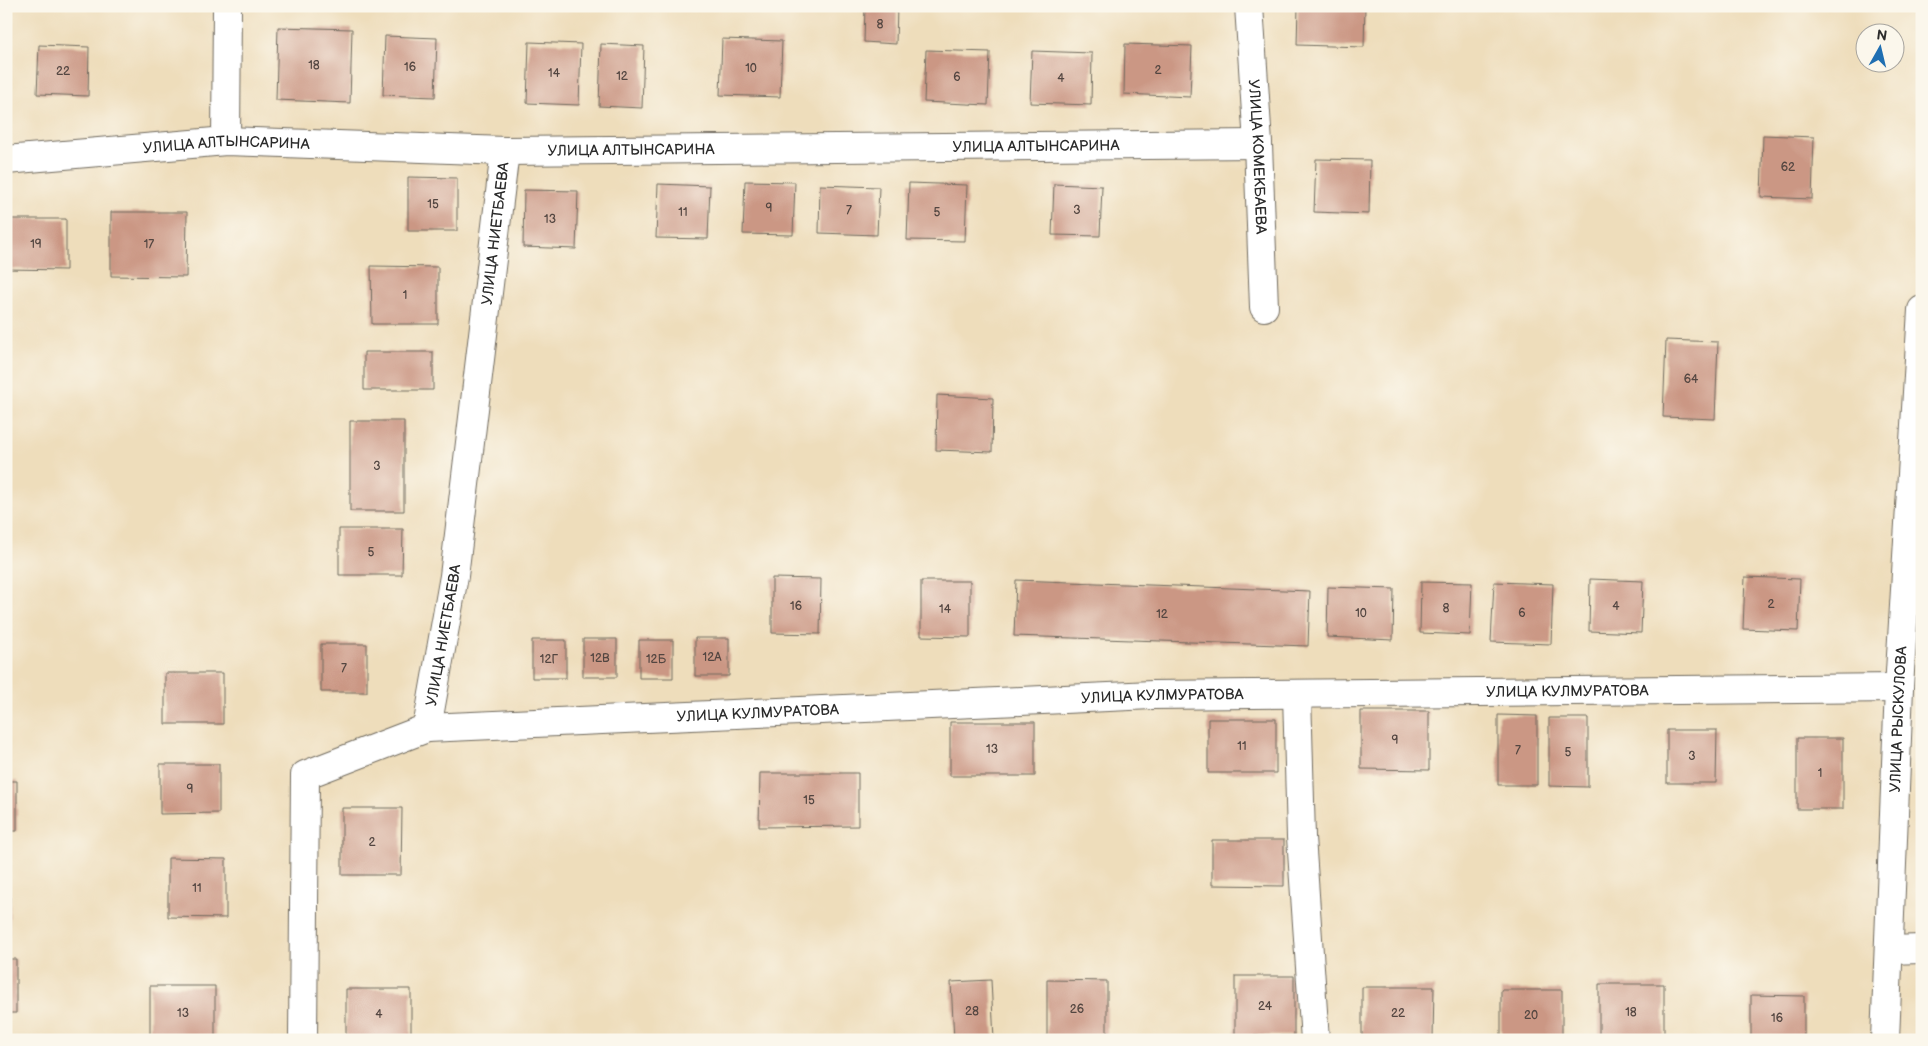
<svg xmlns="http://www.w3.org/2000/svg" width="1928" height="1046" viewBox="0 0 1928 1046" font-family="'Balsamiq Sans',sans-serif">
	<rect width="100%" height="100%" fill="#fbf7ec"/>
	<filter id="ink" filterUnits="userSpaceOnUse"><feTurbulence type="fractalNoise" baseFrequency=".02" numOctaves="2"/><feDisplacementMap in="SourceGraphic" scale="10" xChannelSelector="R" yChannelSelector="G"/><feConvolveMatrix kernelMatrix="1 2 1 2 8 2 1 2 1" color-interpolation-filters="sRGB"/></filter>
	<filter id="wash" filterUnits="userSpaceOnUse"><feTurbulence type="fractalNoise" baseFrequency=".0096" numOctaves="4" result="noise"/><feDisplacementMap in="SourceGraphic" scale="20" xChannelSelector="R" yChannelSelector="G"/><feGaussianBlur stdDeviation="1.12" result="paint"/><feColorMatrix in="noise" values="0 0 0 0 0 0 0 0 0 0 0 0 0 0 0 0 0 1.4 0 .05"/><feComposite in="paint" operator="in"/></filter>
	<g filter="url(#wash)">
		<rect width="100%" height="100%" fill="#edb"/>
		<g id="blocks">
			<path fill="#cb9784" d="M865,6H897L896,44L864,42Z
				M1298,6H1365L1364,47L1297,45Z
				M278,27L352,29L350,103L276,100Z
				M385,36L437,38L435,97L383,95Z
				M722,39L782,41L780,97L720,95Z
				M529,42L581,44L579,105L527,103Z
				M601,44L644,46L642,108L599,106Z
				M1125,44L1192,46L1190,97L1124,94Z
				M39,45L89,47L88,96L37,94Z
				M926,50L990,52L988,105L924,102Z
				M1032,51L1092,53L1091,105L1030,103Z
				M1763,135L1814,137L1812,199L1761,197Z
				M1316,159L1370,160L1369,214L1314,212Z
				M408,177L457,178V231H408Z
				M745,181L795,182L793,235L743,234Z
				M909,183L967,185L965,241L907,240Z
				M658,184L710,186L708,239L656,238Z
				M1054,184L1102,186L1100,236L1052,235Z
				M820,185L879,187L877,235L819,233Z
				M524,190L578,191L576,249L523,247Z
				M111,212H187L186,277L111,276Z
				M6,219H66V270L6,269Z
				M371,266L438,267V324H372Z
				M1666,340L1718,342L1715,419L1663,417Z
				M364,352H433V390H364Z
				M937,395L993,398L992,452L936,450Z
				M350,421H404V511H350Z
				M339,529H403L402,575H339Z
				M1745,577L1800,579L1798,631L1743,629Z
				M772,578L821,579L820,634L772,633Z
				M1590,579L1643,581L1641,633L1589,631Z
				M1016,580L1310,591L1308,646L1014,636Z
				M921,581H970V637L921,636Z
				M1421,582L1472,583L1470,635L1420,633Z
				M1494,582L1553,584L1551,644L1491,642Z
				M1328,587L1394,589L1393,640L1327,637Z
				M695,638H729V676H695Z
				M583,639H617V677H583Z
				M532,640H566V678H532Z
				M639,640H673V678H639Z
				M321,644H367V692H321Z
				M165,673H223V724H165Z
				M1361,711H1429V770L1361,769Z
				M1498,715L1537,716V785H1498Z
				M1549,718H1588V787L1549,786Z
				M1208,719H1276V773H1208Z
				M950,722H1035V776H950Z
				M1667,730H1717L1716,783H1667Z
				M1797,738H1843V809H1797Z
				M160,764H219V813L160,814Z
				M760,773H858V826L759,827Z
				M6,781H17V831H6Z
				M342,808H402L401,875H342Z
				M1212,840H1284V886L1212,885Z
				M168,858L226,859V918L168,917Z
				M6,891H10L9,935H6Z
				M6,959H16V1013H6Z
				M1235,976H1294V1036H1235Z
				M991,980L994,1040H954L951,982Z
				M1047,980L1107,981V1038H1047Z
				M1599,984H1664V1040H1599Z
				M150,986H215V1040H150Z
				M1362,987H1434L1433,1039L1362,1038Z
				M346,989H411V1040H346Z
				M1501,990H1562V1040H1501Z
				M1751,995L1804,996V1040H1751Z"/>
		</g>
	</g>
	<g filter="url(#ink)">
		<use href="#blocks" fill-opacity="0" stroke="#6f695d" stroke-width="1"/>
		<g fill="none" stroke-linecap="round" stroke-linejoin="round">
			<g stroke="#6f695d" stroke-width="30">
				<g id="minor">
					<path id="s1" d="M1249,6L1258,144L1264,307"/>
					<path d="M226,141L227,6"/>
					<path id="s2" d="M6,160L226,141L505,151L1258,144"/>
					<path d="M1297,694L1301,837L1315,1040"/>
					<path id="s3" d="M427,728L1152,695L1899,688"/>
					<path d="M1889,950L1922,949"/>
					<path id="s4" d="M303,1040L305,775L427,728L454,576L505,151"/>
					<path id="s5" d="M1885,1040L1899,688L1922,310"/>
				</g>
			</g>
			<use href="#minor" stroke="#fff" stroke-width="28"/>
		</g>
	</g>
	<g text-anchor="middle" stroke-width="5" stroke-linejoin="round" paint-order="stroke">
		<g font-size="12" fill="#534641">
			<text x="880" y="28">8</text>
			<text x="314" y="69">18</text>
			<text x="410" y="71">16</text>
			<text x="751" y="72">10</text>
			<text x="1158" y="74">2</text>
			<text x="63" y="75">22</text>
			<text x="554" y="77">14</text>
			<text x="622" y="80">12</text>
			<text x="957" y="81">6</text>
			<text x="1061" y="82">4</text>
			<text x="1788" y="171">62</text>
			<text x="433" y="208">15</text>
			<text x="769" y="212">9</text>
			<text x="849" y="214">7</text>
			<text x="1077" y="214">3</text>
			<text x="683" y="216">11</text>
			<text x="937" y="216">5</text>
			<text x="550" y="223">13</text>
			<text x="36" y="248">19</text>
			<text x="149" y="248">17</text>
			<text x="405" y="299">1</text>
			<text x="1691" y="383">64</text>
			<text x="377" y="470">3</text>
			<text x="371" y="556">5</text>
			<text x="1771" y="608">2</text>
			<text x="796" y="610">16</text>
			<text x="1616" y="610">4</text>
			<text x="1446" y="612">8</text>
			<text x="945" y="613">14</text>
			<text x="1361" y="617">10</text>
			<text x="1522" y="617">6</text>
			<text x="1162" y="618">12</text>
			<text x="712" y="661">12А</text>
			<text x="600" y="662">12В</text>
			<text x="549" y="663">12Г</text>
			<text x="656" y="663">12Б</text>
			<text x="344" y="672">7</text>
			<text x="1395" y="744">9</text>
			<text x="1242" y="750">11</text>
			<text x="992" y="753">13</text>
			<text x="1518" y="754">7</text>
			<text x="1568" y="756">5</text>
			<text x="1692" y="760">3</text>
			<text x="1820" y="777">1</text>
			<text x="190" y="793">9</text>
			<text x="809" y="804">15</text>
			<text x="372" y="846">2</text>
			<text x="197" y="892">11</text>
			<text x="1265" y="1010">24</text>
			<text x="1077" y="1013">26</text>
			<text x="972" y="1015">28</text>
			<text x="1631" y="1016">18</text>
			<text x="183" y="1017">13</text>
			<text x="1398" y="1017">22</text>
			<text x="379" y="1018">4</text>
			<text x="1531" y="1019">20</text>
			<text x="1777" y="1022">16</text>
		</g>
		<g font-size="15" fill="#2b2b2b" stroke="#fbf7ec">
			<text dy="5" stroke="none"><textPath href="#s2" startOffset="1031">УЛИЦА АЛТЫНСАРИНА</textPath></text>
			<text dy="5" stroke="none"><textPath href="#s2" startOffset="221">УЛИЦА АЛТЫНСАРИНА</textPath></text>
			<text dy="5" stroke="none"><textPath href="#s2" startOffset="626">УЛИЦА АЛТЫНСАРИНА</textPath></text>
			<text dy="5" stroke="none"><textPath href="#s1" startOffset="151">УЛИЦА КОМЕКБАЕВА</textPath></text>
			<text dy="5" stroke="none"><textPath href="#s4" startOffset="895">УЛИЦА НИЕТБАЕВА</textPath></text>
			<text dy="5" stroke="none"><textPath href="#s4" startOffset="490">УЛИЦА НИЕТБАЕВА</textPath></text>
			<text dy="5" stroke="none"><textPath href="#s3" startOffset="1141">УЛИЦА КУЛМУРАТОВА</textPath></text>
			<text dy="5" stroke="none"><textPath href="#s3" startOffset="736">УЛИЦА КУЛМУРАТОВА</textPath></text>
			<text dy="5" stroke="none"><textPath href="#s3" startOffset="331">УЛИЦА КУЛМУРАТОВА</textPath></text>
			<text dy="5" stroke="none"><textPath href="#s5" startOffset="321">УЛИЦА РЫСКУЛОВА</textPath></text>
		</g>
	</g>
	<rect width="1928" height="1046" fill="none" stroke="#fbf7ec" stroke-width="25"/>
	<g transform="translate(1880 48) rotate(8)"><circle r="24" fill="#fbf7ec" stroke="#a8a59f"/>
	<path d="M0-4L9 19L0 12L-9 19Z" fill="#1f6fb2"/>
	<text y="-8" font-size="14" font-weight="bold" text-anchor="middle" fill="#2b2b2b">N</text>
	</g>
</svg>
